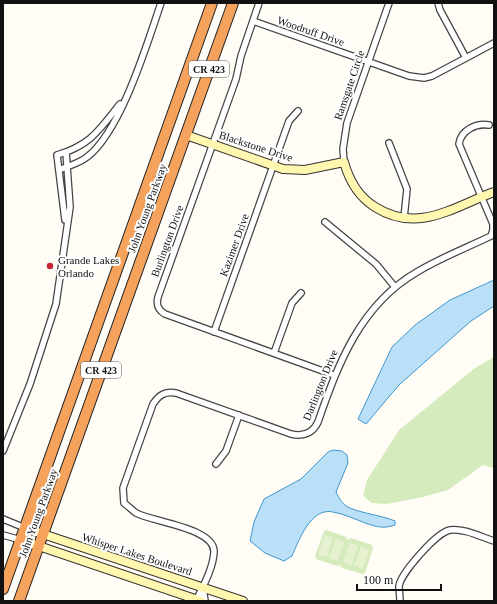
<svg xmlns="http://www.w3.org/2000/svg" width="497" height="604" viewBox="0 0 497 604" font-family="'Times New Roman',serif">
	<rect width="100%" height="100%" fill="#fffdf5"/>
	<path fill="#d5ebbd" d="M494,357V468L483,465L448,490L423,497L387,504L372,503L363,496L367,480L399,430L475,368Z
		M327,530L346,537L348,540L351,538L372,545L373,548L365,573L362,574L342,568L340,565L337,566L316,559L315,556L324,531Z"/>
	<path fill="#e6f2cf" d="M325,535L333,538L327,557L318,554Z
		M336,539L344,542L338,561L329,558Z
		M350,543L358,546L352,565L343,562Z
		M361,547L369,550L363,569L354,566Z"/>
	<path fill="#b9e0f7" stroke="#3f96cf" d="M494,280V306L471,321L399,385L366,424L358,419L392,347L415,325L450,300Z
		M333,450L342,451L347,455L348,463L336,492C339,498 342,504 348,507C359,513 381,515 395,521V525C384,529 377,527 365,523C355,519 344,514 333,512C311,507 299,540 292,556L284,561L265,553L250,541L254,522L264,499L301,479L328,452Z"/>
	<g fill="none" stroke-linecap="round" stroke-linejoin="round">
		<g stroke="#444" stroke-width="8">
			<path id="street" d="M259,3L241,56L236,79L158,297C156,305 158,310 165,314L334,375
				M438,3L440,10L466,58
				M253,21L409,76L424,78L432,76L494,43
				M389,143L407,189L404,218
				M344,162L343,149L347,123L389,3
				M59,170C68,166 80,163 87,157C121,131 147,44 161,3
				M65,220L57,155C91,145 99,130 120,104
				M325,222L376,264L395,287
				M214,332L289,121L298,111
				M274,353L292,303L301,293
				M3,451L30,384L56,304L70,207L66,152
				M216,464L226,451L239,415
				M3,519L25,528
				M3,535L21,540
				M203,588L205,601
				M196,601C203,586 213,569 214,552C215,528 153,522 136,513C132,510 128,506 124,503L123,488L153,404C159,395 165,391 176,393L291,434C303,437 313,433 318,422C338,364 360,305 417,272C440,258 466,248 491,236L493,230V224L459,144C461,130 476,123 489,125
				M400,601C400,596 399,590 399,586C401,573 437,532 450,530C464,528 481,537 494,541"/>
		</g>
		<g stroke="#333" stroke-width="10">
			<path id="secondary" d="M186,135L283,169L305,170L344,162C349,180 359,197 375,207C418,234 453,207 494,192
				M25,528L243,601
				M21,540L201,601"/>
		</g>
		<g stroke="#222" stroke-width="12">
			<path id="highway" d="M3,589L212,3
				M19,601L233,3"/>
		</g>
		<use href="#street" stroke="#fff" stroke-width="5.5"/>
		<use href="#secondary" stroke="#fff6b0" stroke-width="8"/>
		<use href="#highway" stroke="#f5a25d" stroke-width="10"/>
	</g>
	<circle fill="#c4262e" stroke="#fff" stroke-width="1.5" cx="50" cy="266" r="4"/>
	<g text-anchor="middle" stroke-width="4" stroke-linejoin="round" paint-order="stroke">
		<g fill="#fff" stroke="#585858" stroke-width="1">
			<rect x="189" y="61" width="40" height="16" rx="3"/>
			<rect x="81" y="362" width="40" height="16" rx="3"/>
		</g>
		<g font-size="10" font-weight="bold" fill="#111">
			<text x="209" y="73">CR 423</text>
			<text x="101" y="374">CR 423</text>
		</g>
		<g font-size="11" fill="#111" stroke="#fff">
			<text transform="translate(311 31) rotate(19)" y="4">Woodruff Drive</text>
			<text transform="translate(349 85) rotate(-71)" y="4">Ramsgate Circle</text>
			<text transform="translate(256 146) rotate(18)" y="4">Blackstone Drive</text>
			<text transform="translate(147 208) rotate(-70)" y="4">John Young Parkway</text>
			<text transform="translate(167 241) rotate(-70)" y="4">Burlington Drive</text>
			<text transform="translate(234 245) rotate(-70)" y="4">Kazimer Drive</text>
			<text transform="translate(320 385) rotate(-68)" y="4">Darlington Drive</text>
			<text transform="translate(38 513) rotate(-70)" y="4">John Young Parkway</text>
			<text transform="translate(137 554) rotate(18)" y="4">Whisper Lakes Boulevard</text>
		</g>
		<g font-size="11" fill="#111" stroke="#fff" text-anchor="start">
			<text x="58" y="264">Grande Lakes<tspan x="58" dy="13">Orlando</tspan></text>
		</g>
	</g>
	<rect width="497" height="604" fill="none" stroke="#111111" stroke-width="8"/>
	<path d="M357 584v6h84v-6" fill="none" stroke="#111111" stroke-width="2"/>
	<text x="363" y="584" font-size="12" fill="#111111" stroke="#ffffff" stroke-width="3" paint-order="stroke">100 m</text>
</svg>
